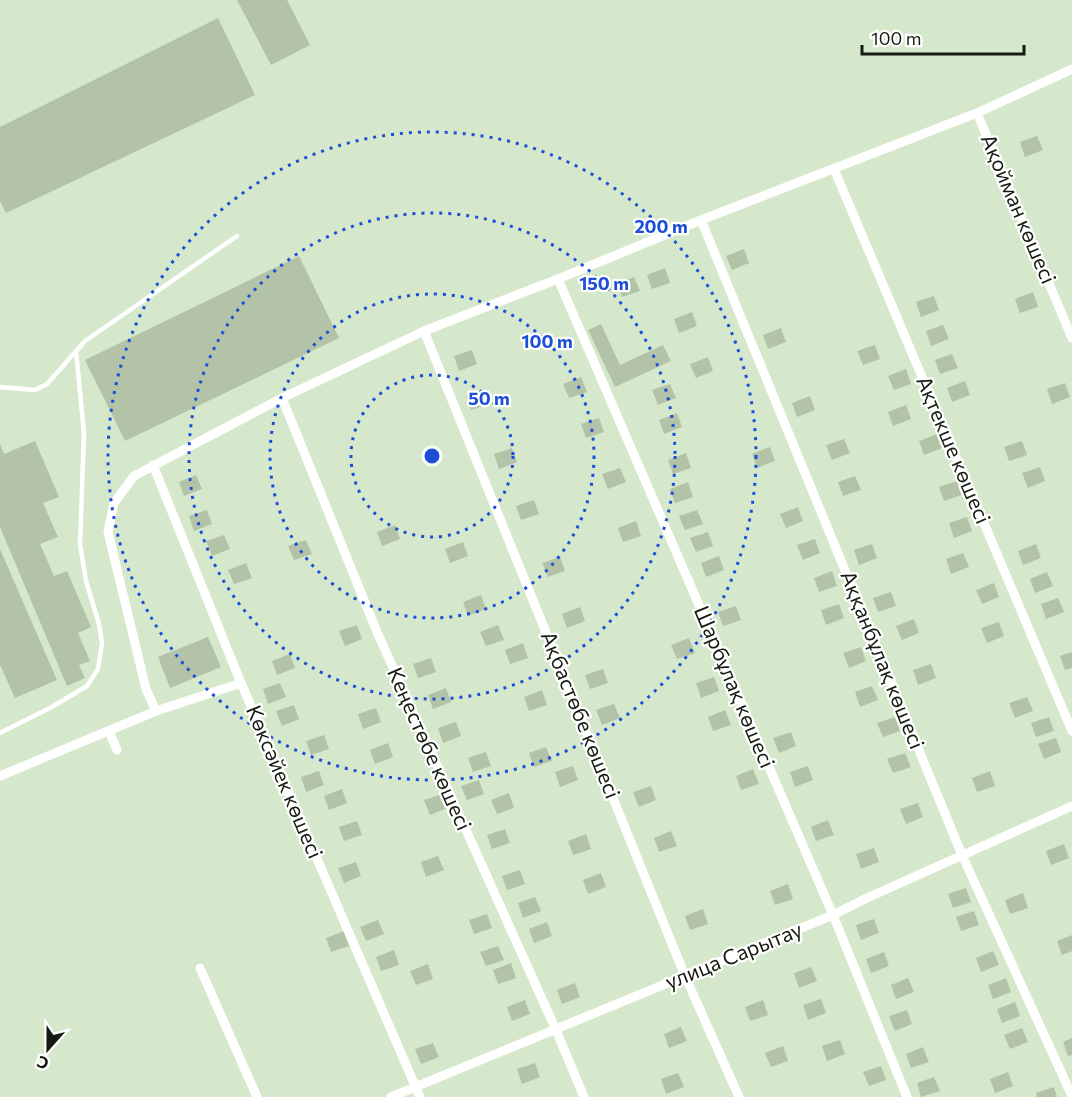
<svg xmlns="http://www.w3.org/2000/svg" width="1072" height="1097" viewBox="0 0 1072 1097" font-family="Commissioner,sans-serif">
	<rect width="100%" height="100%" fill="#d6e8cb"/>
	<path fill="#b2c3a7" d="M237,0H287L310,45L271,65Z
		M218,18L255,95L6,213L0,201V127Z
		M1037,136L1043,150L1025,157L1020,142Z
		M744,249L749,263L732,270L726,256Z
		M299,256L339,338L125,441L85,360Z
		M665,268L670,283L652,289L647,275Z
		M634,277L640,291L622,297L617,283Z
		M1033,292L1038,307L1020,313L1015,299Z
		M934,296L939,310L921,317L916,302Z
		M692,312L697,326L679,333L674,319Z
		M601,324L620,365L663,345L671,361L615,387L588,330Z
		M943,325L949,339L931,346L926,331Z
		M781,328L786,342L768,349L763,335Z
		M875,345L880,359L863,365L857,351Z
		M472,350L477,364L459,371L454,356Z
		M952,354L958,368L940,374L935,360Z
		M708,357L713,371L696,378L690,364Z
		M906,369L911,384L894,390L888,376Z
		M581,377L587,392L569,398L563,384Z
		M965,381L970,395L952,402L947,388Z
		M1065,383L1070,397L1052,404L1047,389Z
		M670,384L676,398L658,405L652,390Z
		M484,389L489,404L471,410L466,396Z
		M810,396L815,410L797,417L792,403Z
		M906,405L911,419L893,426L888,412Z
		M677,413L682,427L664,434L659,420Z
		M599,418L604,432L586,438L581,424Z
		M937,434L942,448L924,455L919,441Z
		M844,439L850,453L832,460L826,445Z
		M35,441L59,497L43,503L58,537L40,544L54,576L67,571L91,627L78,633L90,661L79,665L85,678L67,686L0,527V444L4,454Z
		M1022,441L1027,455L1009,461L1004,447Z
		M770,447L775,461L757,468L752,454Z
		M512,448L517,462L499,469L494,454Z
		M686,453L691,468L673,474L668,460Z
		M1040,467L1045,481L1028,488L1022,473Z
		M620,468L626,482L608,489L602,474Z
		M196,475L202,489L184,496L179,482Z
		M855,476L861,490L843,496L838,482Z
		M957,481L962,495L944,501L939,487Z
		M688,482L693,497L675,503L670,489Z
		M534,500L539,514L521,520L516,506Z
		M798,507L803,521L786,528L780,514Z
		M207,510L212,524L194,531L189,516Z
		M697,510L703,524L685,530L679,516Z
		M967,517L972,531L954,538L949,523Z
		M636,521L641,536L623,542L618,528Z
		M395,525L400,539L382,546L377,532Z
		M708,532L713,546L696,552L690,538Z
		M224,535L230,549L212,556L206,541Z
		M815,539L820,553L803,560L797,545Z
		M306,540L312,554L294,560L288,546Z
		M463,542L468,556L450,563L445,549Z
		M872,544L877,558L859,565L854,550Z
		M1036,544L1041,558L1023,565L1018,551Z
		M0,549L57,680L15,698L0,665Z
		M963,553L969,567L951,574L946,559Z
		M719,556L724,570L706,577L701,563Z
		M560,557L565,571L548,577L542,563Z
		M246,563L252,578L234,584L228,570Z
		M832,571L837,586L819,592L814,578Z
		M1047,572L1053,586L1035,593L1030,579Z
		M994,583L999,597L982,604L976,590Z
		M891,592L896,606L878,612L873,598Z
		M481,595L486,609L468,616L463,602Z
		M1058,598L1064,612L1046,619L1041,604Z
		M839,604L844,618L826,625L821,610Z
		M736,606L741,620L723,626L718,612Z
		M580,607L585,621L567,628L562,614Z
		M914,619L919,633L902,640L896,626Z
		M999,622L1004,636L987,643L981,628Z
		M357,625L362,639L345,646L339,631Z
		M498,625L504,640L486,646L480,632Z
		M208,637L221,667L170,688L158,657Z
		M689,638L695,653L677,659L671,645Z
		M523,643L528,658L510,664L505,650Z
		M861,647L866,661L849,668L843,653Z
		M1072,652V668L1065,670L1060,656Z
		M290,654L295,668L277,675L272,661Z
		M431,658L436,672L418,678L413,664Z
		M931,664L936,678L918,685L913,670Z
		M603,669L608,683L590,689L585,675Z
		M714,677L719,691L701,698L696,683Z
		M280,683L286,697L268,704L263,689Z
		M872,686L878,700L860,707L855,692Z
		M446,688L451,702L433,709L428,695Z
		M542,690L547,705L529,711L524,697Z
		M1027,697L1033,711L1015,718L1009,703Z
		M614,704L620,718L602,725L596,710Z
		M294,705L299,719L282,726L276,711Z
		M376,708L381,722L363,729L358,714Z
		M725,710L731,725L713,731L708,717Z
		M895,717L900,731L883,737L877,723Z
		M1049,717L1054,731L1036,737L1031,723Z
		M456,722L461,736L443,743L438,728Z
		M791,732L796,746L779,753L773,738Z
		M324,735L329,749L311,755L306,741Z
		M1056,738L1061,752L1044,759L1038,744Z
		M388,743L393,757L375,764L370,750Z
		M546,747L552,761L534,767L529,753Z
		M486,752L491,766L473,772L468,758Z
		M905,753L911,767L893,773L887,759Z
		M573,766L578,780L560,787L555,772Z
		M808,766L813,780L795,787L790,772Z
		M753,769L759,784L741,790L736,776Z
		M319,771L324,785L306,792L301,777Z
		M990,771L995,786L977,792L972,778Z
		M479,780L484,794L467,800L461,786Z
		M651,786L656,800L639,807L633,792Z
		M342,789L347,803L329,810L324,796Z
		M509,793L514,808L497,814L491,800Z
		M442,794L447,808L430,815L424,800Z
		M918,803L923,817L906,824L900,809Z
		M828,820L834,835L816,841L811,827Z
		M357,821L362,835L344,841L339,827Z
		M505,829L510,843L492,849L487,835Z
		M671,831L677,846L659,852L654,838Z
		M586,834L591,849L573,855L568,841Z
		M1064,844L1069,858L1051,865L1046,851Z
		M874,848L879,862L861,869L856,854Z
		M438,856L444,870L426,877L421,862Z
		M356,862L361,876L344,883L338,868Z
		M520,870L525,884L507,890L502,876Z
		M601,873L606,887L588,894L583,880Z
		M788,884L793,899L775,905L770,891Z
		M966,888L971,902L953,908L948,894Z
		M1023,893L1028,908L1010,914L1005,900Z
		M535,897L541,911L523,918L518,903Z
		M703,909L708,924L690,930L685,916Z
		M974,911L979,925L961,931L956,917Z
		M487,914L492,928L474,934L469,920Z
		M874,919L879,933L861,940L856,925Z
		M378,920L384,934L366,941L360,927Z
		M547,922L552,936L534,943L529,929Z
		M344,931L349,946L331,952L326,938Z
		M1072,935V951L1062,955L1057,941Z
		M498,946L504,960L486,966L480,952Z
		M394,950L399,965L381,971L376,957Z
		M993,951L999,965L981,972L976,958Z
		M884,952L889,966L871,973L866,959Z
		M511,963L516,978L498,984L493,970Z
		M428,964L433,979L416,985L410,971Z
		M811,967L817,981L799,988L794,973Z
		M908,978L914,992L896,999L891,985Z
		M1006,978L1011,992L993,999L988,985Z
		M575,983L580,997L562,1004L557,990Z
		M821,999L826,1013L808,1020L803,1005Z
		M525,1000L530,1014L512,1021L507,1007Z
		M763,1000L768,1015L750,1021L745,1007Z
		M1015,1002L1020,1016L1002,1023L997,1009Z
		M907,1010L912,1024L895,1031L889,1016Z
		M681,1027L687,1041L669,1048L664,1034Z
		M1022,1028L1028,1042L1010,1049L1004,1035Z
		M1072,1038V1055L1068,1056L1063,1042Z
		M840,1040L845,1054L827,1061L822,1046Z
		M433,1043L439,1057L421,1064L415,1049Z
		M783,1046L788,1061L771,1067L765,1053Z
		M923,1047L929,1062L911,1068L906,1054Z
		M535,1063L540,1077L522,1084L517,1069Z
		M881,1066L886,1080L869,1086L863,1072Z
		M1008,1072L1013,1086L995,1093L990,1079Z
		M678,1073L684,1087L666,1094L661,1079Z
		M934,1077L940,1091L921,1097L917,1083Z
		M1054,1087L1057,1097H1037L1036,1093Z"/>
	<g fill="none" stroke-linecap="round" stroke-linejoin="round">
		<path stroke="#fff" stroke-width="4.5" d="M0,387L35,390L47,384L85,341L237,236
			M0,733L50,708L87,686L98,669L102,643L99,624L86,581L80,544L84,433L76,351"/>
		<path stroke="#fff" stroke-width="9" d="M977,113L1072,338
			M834,169L1072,731
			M701,220L962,855L1072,1096
			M558,279L833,915L907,1097
			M424,331L685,976L739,1097
			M282,398L377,632L556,1030L584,1097
			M153,465L241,683L420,1097
			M156,711L146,689L108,532L114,503L134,476L282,398L424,331L558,279L701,220L977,113L1072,69
			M109,731L117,750
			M0,776L156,711L241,683
			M200,968L257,1097
			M391,1097L833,915L867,898L1072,806"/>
	</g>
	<g fill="none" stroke="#1d4ed8" stroke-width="3" stroke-dasharray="3 6">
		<circle cx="432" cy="456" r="81"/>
		<circle cx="432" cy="456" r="162"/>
		<circle cx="432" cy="456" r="243"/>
		<circle cx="432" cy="456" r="324"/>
	</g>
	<g text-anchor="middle" stroke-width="4.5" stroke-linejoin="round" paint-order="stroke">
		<g font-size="21" fill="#151b11" stroke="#fff">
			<text transform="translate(1018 209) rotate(67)" y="7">Ақойман көшесі</text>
			<text transform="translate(953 450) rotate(67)" y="7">Ақтекше көшесі</text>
			<text transform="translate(882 660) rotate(68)" y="7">Аққанбұлақ көшесі</text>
			<text transform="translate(734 687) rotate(67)" y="7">Шарбұлақ көшесі</text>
			<text transform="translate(580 715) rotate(68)" y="7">Ақбастөбе көшесі</text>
			<text transform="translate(429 749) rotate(66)" y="7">Кеңестөбе көшесі</text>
			<text transform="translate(284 782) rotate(67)" y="7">Көксәйек көшесі</text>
			<text transform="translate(734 956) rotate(-22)" y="7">улица Сарытау</text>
		</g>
	</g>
	<circle cx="432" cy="456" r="9" fill="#1d4ed8" stroke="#fff" stroke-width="3"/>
	<g font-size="18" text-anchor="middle" font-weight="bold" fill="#1d4ed8" stroke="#fff" stroke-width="4.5" stroke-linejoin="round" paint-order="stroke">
		<text x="661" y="233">200 m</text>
		<text x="604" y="290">150 m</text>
		<text x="547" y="348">100 m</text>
		<text x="489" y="405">50 m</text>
	</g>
	<g transform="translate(48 1049) rotate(201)" stroke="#ffffff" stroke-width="4.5" paint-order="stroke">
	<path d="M0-4.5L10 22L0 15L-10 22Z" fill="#151b11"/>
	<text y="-9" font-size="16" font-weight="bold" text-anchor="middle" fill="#151b11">С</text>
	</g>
	<path d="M862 45v9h162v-9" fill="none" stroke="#151b11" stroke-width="3"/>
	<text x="871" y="45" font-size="18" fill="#151b11" stroke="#ffffff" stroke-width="4.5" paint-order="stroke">100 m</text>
</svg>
